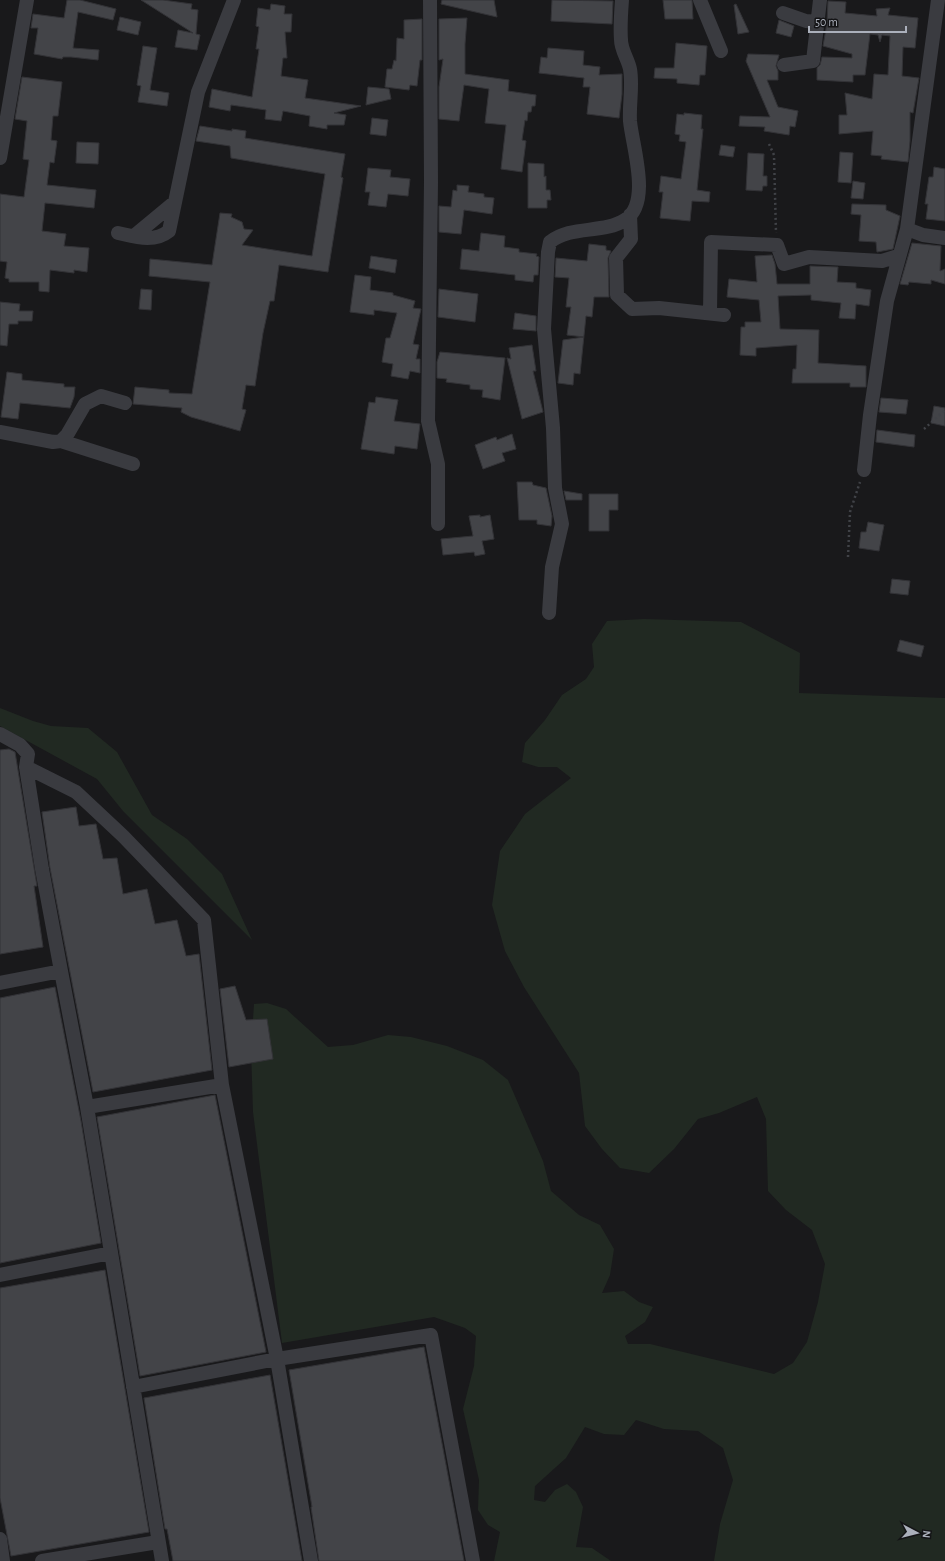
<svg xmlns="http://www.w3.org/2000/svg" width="945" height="1561" viewBox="0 0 945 1561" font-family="'Alegreya Sans',sans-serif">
	<rect width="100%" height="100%" fill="#19191b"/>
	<path fill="#212922" d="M644,619L741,622L800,653L799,693L945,698V1561H714L720,1524L733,1480L723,1448L698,1431L664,1429L636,1420L624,1435L604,1434L585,1427L566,1458L535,1486L534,1500L545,1502L555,1490L567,1484L576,1492L583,1507L576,1547L592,1548L611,1561H494L500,1532L488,1525L478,1510L479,1480L463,1409L474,1366L476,1336L465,1328L434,1317L282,1343L253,1112L251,1049L254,1004L267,1003L286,1009L328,1047L353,1045L388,1035L411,1037L447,1046L483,1060L508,1080L543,1161L551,1191L579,1215L600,1225L614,1249L610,1275L602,1293L624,1291L639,1302L653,1307L645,1322L625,1336L628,1344H650L774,1374L793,1363L807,1342L818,1302L825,1264L812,1230L786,1210L768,1191L766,1119L757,1097L719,1113L698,1119L674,1149L649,1173L620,1168L602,1149L585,1126L579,1073L524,987L505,951L492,905L500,851L525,814L571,778L557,767H538L522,762L525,743L545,720L562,695L586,679L594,667L592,644L607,621Z
		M0,708L33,721L51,726L88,728L117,752L152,815L187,839L222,874L252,940L123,811L97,779L0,726Z"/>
	<path fill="#434448" stroke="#333337" d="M67,0H80L116,9L113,20L78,12L73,48L99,50L98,60L71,57H63L62,59L34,54L38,28H31L33,14L64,18Z
		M141,0H163L192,4L191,9L198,10L196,34L200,35L197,50L175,47L178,30L193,33Z
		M442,0H494L497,17L441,4Z
		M552,0L613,1L612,24L551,21Z
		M663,0H692L693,19H665Z
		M828,1L846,2L845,13L877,16L876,9L890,8L888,15L918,18L915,48L903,47L902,76L919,78L913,113L910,112V141L908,162L881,159L882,156L871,155L873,131L839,134V115H847L845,93L872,99L874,74L888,75L890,36L882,35L880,42L878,35L870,34L865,75H853V82L817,80V68L820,65L822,57L852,58V54L823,46L827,23Z
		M271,4L285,6L284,14H292L291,32H285L287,58H283L281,76L308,80L305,98L361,106L334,113L346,115L344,125H327V129L309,126L310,116L283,111L281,121L265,119L266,110L231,105L230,111L209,107L212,89L252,97L259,49H256L259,27L256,26L258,8L270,10Z
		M736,4L749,32L738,34L734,5Z
		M120,17L141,22L138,35L117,30Z
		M467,18L465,44V74L509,80L508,91L536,95L535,106H532L531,112H528L527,121L525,120L522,140L526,141L522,172L501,169L506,125L485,123L489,89L464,85L459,121L439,119V87L443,59L439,60V19Z
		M422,19V60H420L417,86L410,85L409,90L385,87L387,69H392L394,60L396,61L397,38L404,39V20Z
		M779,20L794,26L791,37L776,33Z
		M676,43L707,46L705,75H700L699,85L677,83V79L654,78L655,68H674Z
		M143,46L157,48L150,90L169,93L167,106L138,102L141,86L137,85Z
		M548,48L584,51L583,65L600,67L599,75L622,74V94L619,118L587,114L590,87H583L584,78L539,73L541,57L547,58Z
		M748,54L779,55L776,66L778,71V80H767L778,107L798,111L795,127L790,126L789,135L764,131L765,127L739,126L740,116L770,117L746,61Z
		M22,77L62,82L58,116H53L51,140L57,141L54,163L50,162L47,185L96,190L94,208L45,203L42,231L66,234L64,246L89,248L87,272L74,270V273L50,270L49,292L39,291V282H9V279L5,278L7,262L0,261V194L24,197L29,160L23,159L27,121L15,119Z
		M368,87L389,89L391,99L366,105Z
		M684,113L702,115L701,129H703L697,190L710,192L709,202L692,201L690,221L660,218L663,192H659L661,176L681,179L686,142L679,141L680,135L675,134L677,114L684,115Z
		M372,118L388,120L386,136L370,134Z
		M200,126L232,131V129L246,131L245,138L345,154L341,177L343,178L328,272L279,265L274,301H270L263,333L255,386L246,385L242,409L246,410L240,431L191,417L181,412L182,408L133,404L135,387L169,390V393L192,394L210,282L149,276L150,259L212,265L220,213L232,214L231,217L242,222L244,229L253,230L242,245L312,256L325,174L231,158L230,146L196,141Z
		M77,142L99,143L98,164L76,163Z
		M721,145L735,147L733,157L719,155Z
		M840,152L853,153L851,183L838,182Z
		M748,153L764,154L763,176H767V186H763L762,191L746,190Z
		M528,163L544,164V177L546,176V190H550L551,200H547V208H528Z
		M934,167L945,169V221L926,219L928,204H925L929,177H933Z
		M368,168L391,170L390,177L410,179L408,196L388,194L386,207L368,205L370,192H365Z
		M853,181L865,183L863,199L851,198Z
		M457,185L469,186L468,192L484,194V197L494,198L492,214L464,210L461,234L439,232V206L451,207L453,190L457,191Z
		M852,204L886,205V210L900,216L893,249L877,252L876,242L859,241L861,215L851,214Z
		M481,233L505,236L504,247L519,249V252L537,254L536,256L539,257L538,275H534L533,282L515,280V275L460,269L462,249L479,251Z
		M912,243L941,246L940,271L945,269V284L931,280V284L909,282L908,285L900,284Z
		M589,244L606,246V250L611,251L608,258L609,297H594L592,317L586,316L580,374L574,373L573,385L558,383L563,340L584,337L567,335L571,307H566L569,278L555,277L556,258L587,261Z
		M772,255L775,264L777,284H810V266L838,267L837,282L856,283V288L871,290L869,306L856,304L855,319L839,318L841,303L811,300V295L778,296L780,329L819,330L818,363L866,366V387H850V383H792L793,369H796L797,345L756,348V356L740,355L741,327H745V322H761L759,300L727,297L729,279L757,282L755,256Z
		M371,256L397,260L395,273L369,268Z
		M355,275L371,277L370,290L393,293V295L415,301L413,308L421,309L413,344L419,345L416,359H420V373L410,371L408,379L391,376L393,364L382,362L386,338H390L397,313L374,310V315L350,312Z
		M141,289L152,290L151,310L139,309Z
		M439,289L478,294L475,322L438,317Z
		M0,302L20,304L19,311H33L32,321H18V324H9L7,346L0,345Z
		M515,313L536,316V331L513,329Z
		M532,345L536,371H533L543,412L522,419L507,358L511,359L509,348Z
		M440,352L505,358L500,400L482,397L483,390L470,389V385L446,382L447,379L437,378V362Z
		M7,372L22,374V380L64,384V387H75L74,397L70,408L20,403L18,419L1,417Z
		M376,397L398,400L394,421L420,424L417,449L395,446L394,454L361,449L369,402L375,403Z
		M881,398L908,400L906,414L879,412Z
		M934,406L945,408V426L931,423Z
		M877,430L915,435L914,447L876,442Z
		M512,434L516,449L502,453L505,461L483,469L475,445L496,437L497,440Z
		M517,482H532L533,485L546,488L552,516L551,526L537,524V520H519Z
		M564,491L582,494V500H566Z
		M589,494H618V510H609V531H589Z
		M480,515V517L490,515L494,539L482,541L485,554L475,556L474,552L443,555L441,539L473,536L469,516Z
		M868,522L884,525L879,551L859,548L861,532H866Z
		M892,579L910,581L908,595L890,593Z
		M900,640L924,646L921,657L897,651Z
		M9,749L15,752L37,886H34L43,947L0,954V750Z
		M76,807L79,826L96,824L103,859L117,858L123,894L147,889L155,924L177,920L186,956L199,954L212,1070L93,1092L50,868L42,812Z
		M235,986L246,1020L267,1019L273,1059L229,1067L220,989Z
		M55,987L81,1121L101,1243L0,1263V998Z
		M215,1095L266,1352L140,1376L97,1117Z
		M105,1270L149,1532L11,1556L0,1498V1288Z
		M424,1347L464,1561H319L311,1507H312L289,1370Z
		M270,1375L302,1561H173L167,1529H165L144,1398Z"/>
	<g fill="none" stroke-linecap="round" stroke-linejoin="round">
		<path stroke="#404247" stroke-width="2.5" stroke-dasharray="2 3" stroke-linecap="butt" d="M769,144L774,155L776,233
			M924,429L945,410
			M848,557L850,512L860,482"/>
		<path stroke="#3a3b40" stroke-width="14" d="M430,0L431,182L428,421L438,464V524
			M700,0L721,51
			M783,13L806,21L819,22
			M784,65L813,61L820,0
			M0,158L27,0
			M630,215L631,239L616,258L617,295L632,309L659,308L724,315
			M907,229L923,235L945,238
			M118,233C136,237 154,243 169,231L198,92L234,0
			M134,236L175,202
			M710,313L711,242L777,245L784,264L809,257L882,261L898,256
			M0,432L53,442L61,441L67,435L85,404L101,396L125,403
			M61,441L133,464
			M864,470L870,415L887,301L907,229L938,0
			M549,613L552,567L562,524L555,488L553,428L544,329L548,252L550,242C571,225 603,234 625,220C652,203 632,145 630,121C629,103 633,86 630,69C628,59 621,50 621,40C620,27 621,13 622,0
			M0,734L20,745L28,754L26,767L76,792L123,836L204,920L222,1085
			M26,767L42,869L61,971
			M0,983L61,971L87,1107L162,1561
			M87,1107L222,1085L277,1359L311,1561
			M0,1275L111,1253
			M133,1387L277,1359L431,1335L473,1561
			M0,1539L3,1561
			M42,1561L158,1542"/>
	</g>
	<g transform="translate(917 1533) rotate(97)" stroke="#141416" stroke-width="3" paint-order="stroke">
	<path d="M0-3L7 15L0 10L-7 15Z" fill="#abb0bb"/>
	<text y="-6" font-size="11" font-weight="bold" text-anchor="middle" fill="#abb0bb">N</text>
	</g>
	<path d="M809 26v6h97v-6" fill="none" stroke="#abb0bb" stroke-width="2"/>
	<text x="815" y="26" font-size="12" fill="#abb0bb" stroke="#141416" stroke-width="3" paint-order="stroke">50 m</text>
</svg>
